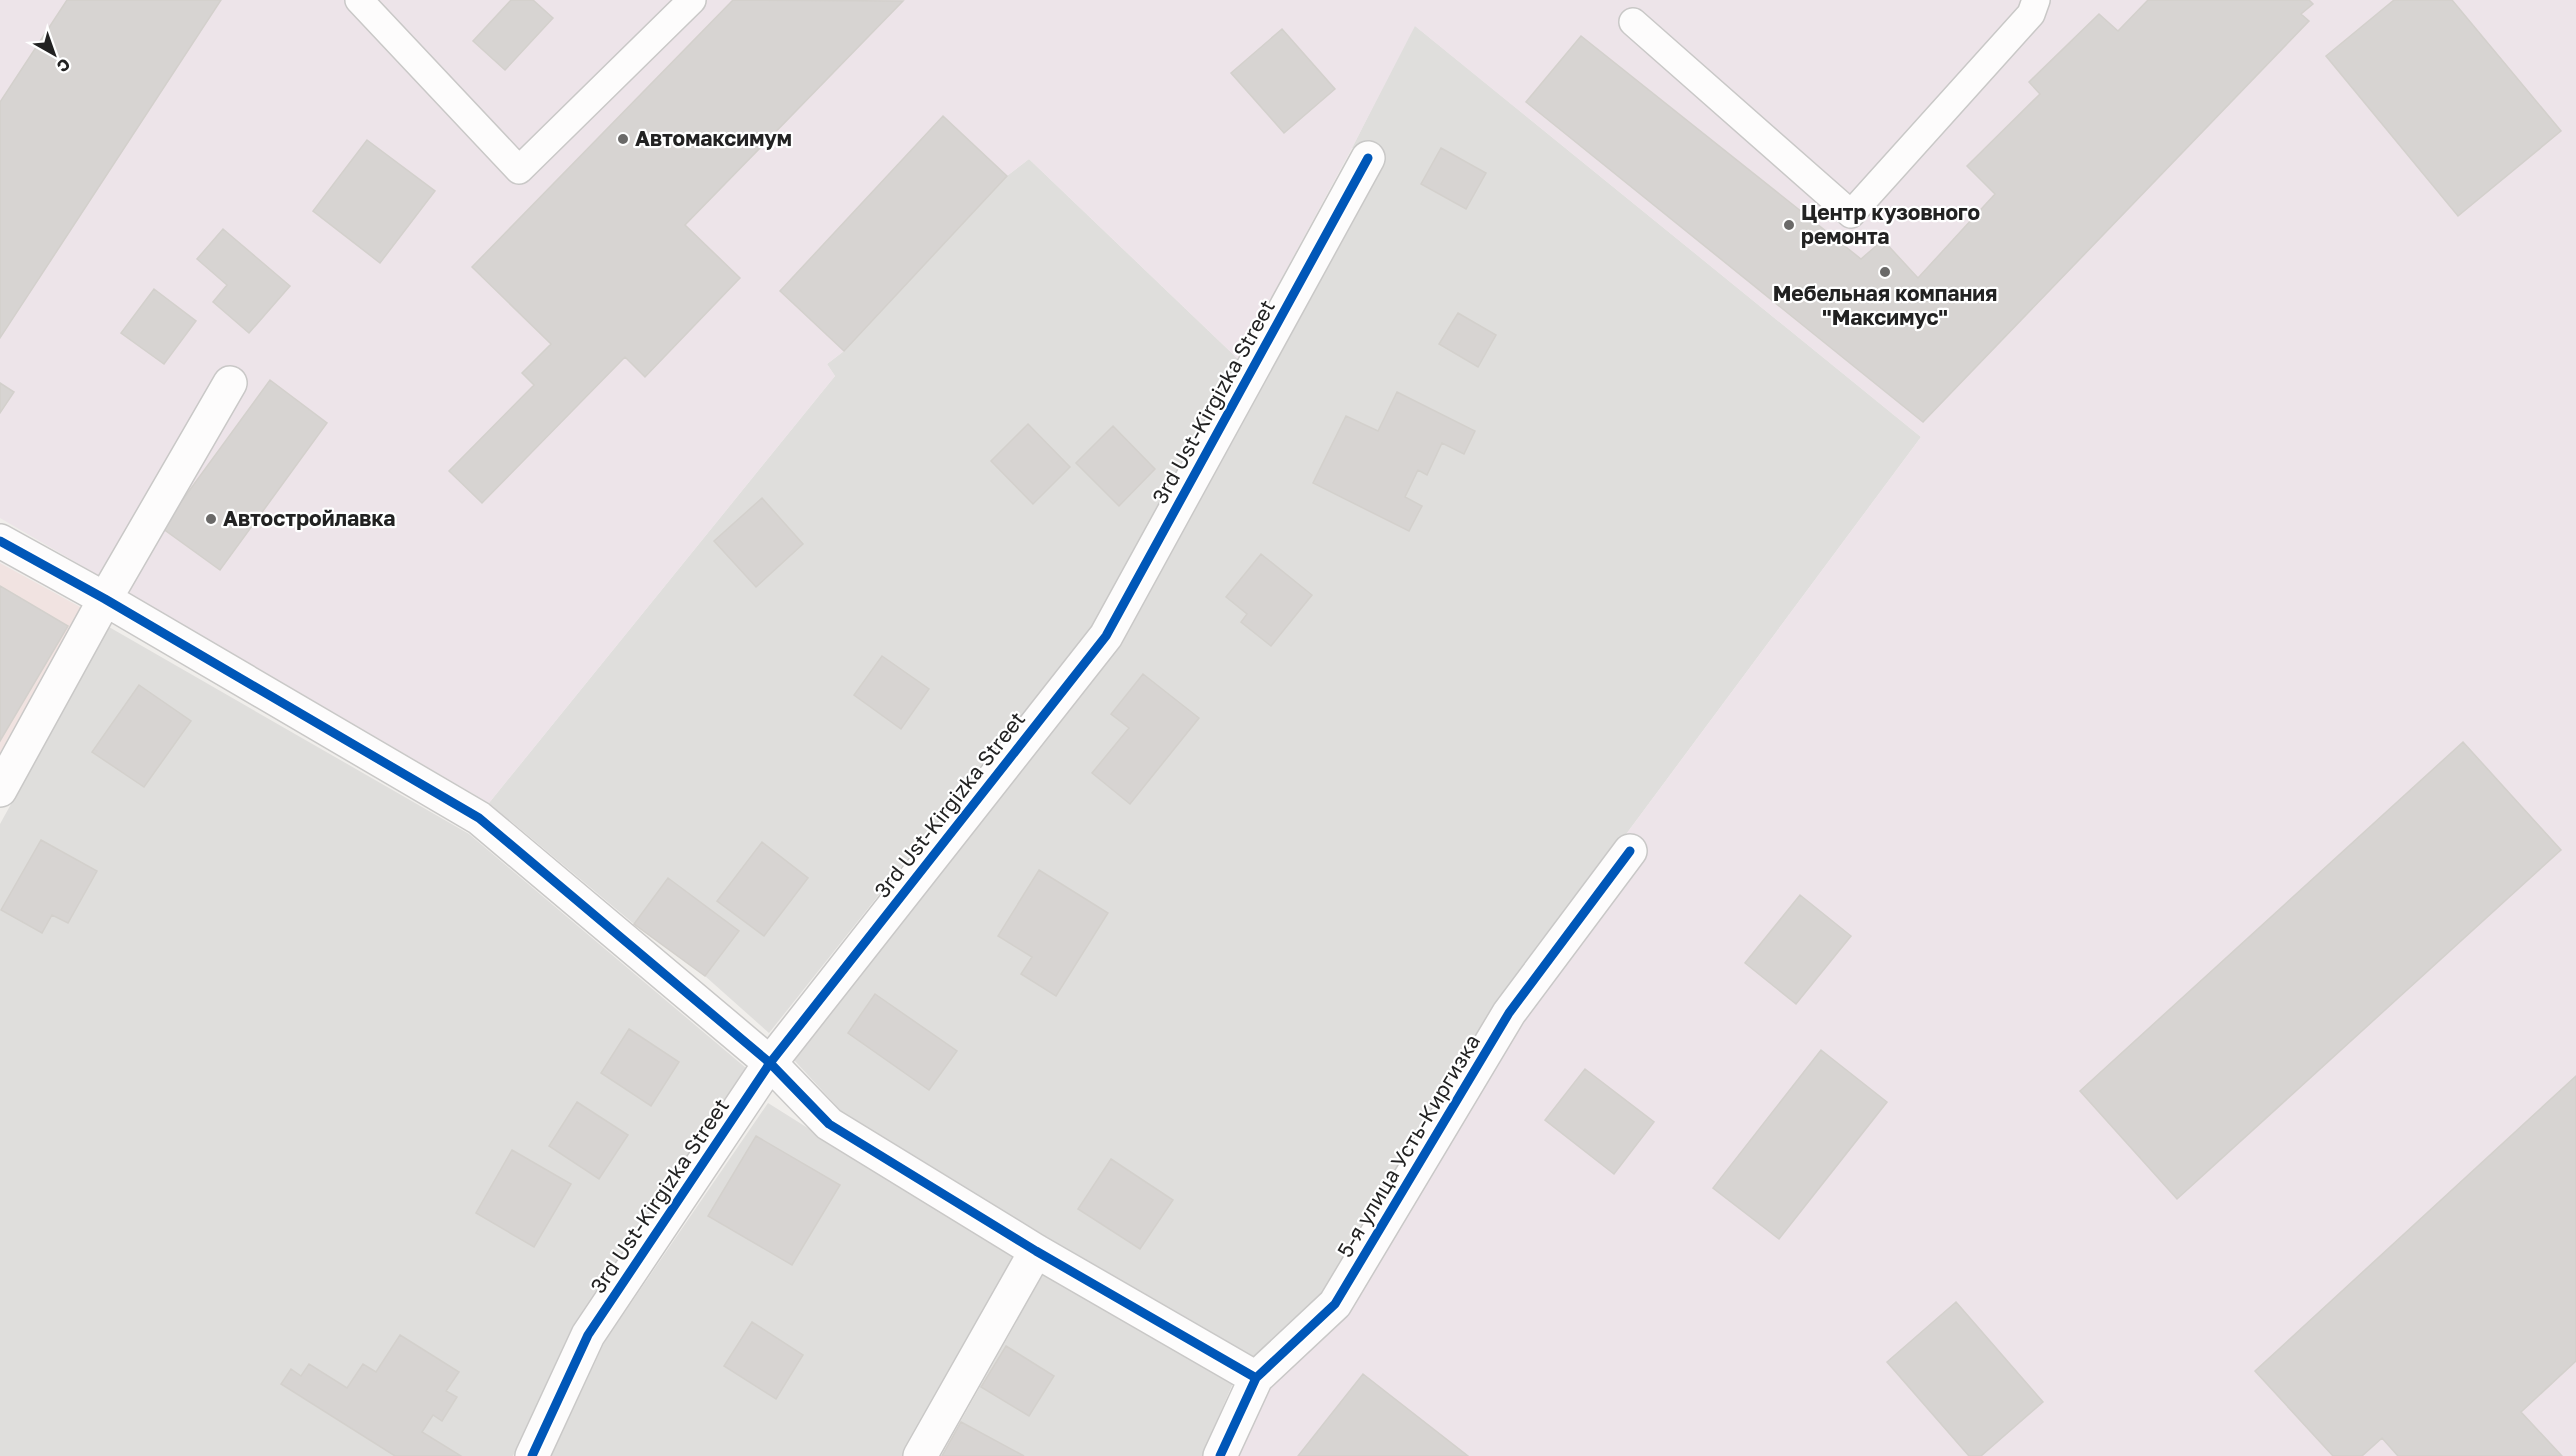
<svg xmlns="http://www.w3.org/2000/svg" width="2576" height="1456" viewBox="0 0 2576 1456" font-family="'Golos Text',sans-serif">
	<rect width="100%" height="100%" fill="#f0eeeb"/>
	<path fill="#dfdedc" d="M1414,25L1921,437L1624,837L1324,1296L1254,1358L1040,1238L843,1113L794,1060L1122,644L1383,167L1352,148Z
		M1029,159L1238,359L1091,628L769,1033L705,976L634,924L489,803L835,376L827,364L844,351L1007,176Z
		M109,627L469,834L746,1068L572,1328L513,1456H0V824Z
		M768,1103L1015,1258L902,1456H551L605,1341Z
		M1044,1273L1233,1383L1202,1456H941Z"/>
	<path fill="#f1e3e1" d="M0,563L82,608L0,758Z"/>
	<path fill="#ede4e9" d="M0,0H2576V1456H1238L1272,1385L1346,1311L1525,1019L1643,852L1624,837L1921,437L1415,26L1352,148L1238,359L1029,159L1007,176L844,351L827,364L835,376L489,803L0,518Z"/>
	<path fill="#d7d4d2" stroke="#d3d0cc" stroke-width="1.5" d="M67,0H221L0,338V102Z
		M511,0H533L553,18L505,70L473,41Z
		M733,0L903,1L685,225L740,278L645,377L625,357L482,503L449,471L534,385L522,373L551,344L472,267Z
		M2148,0H2309L2313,4L2301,14L2309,21L1923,422L1526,102L1581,36L1861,259L1883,240L1918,278L1995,194L1967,166L2040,94L2029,82L2099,14L2118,31Z
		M2394,0H2452L2561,131L2458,216L2326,56Z
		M1282,29L1335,89L1284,133L1231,73Z
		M943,116L1007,176L844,351L780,291Z
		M367,140L435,191L380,263L313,211Z
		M1441,148L1486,173L1466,209L1421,184Z
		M223,229L290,286L249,333L213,302L227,285L197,259Z
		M154,289L196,321L164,364L121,333Z
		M1458,313L1496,335L1478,367L1439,344Z
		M270,380L327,423L220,570L162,528Z
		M0,383L14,392L0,413Z
		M1397,392L1475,431L1464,454L1442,443L1427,475L1418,470L1405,497L1422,506L1409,531L1313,483L1346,416L1378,431Z
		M1028,424L1070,467L1033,504L991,461Z
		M1113,426L1155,469L1119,506L1076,463Z
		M762,498L803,544L756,587L714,541Z
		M1261,554L1312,595L1271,646L1241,622L1247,614L1226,597Z
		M0,586L68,626L0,741Z
		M882,656L929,689L901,729L854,695Z
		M1143,674L1199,718L1130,804L1092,773L1129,728L1111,714Z
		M139,685L191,721L144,787L92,752Z
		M2463,742L2561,850L2177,1199L2080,1091Z
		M41,840L97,871L68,923L52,915L42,933L1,910Z
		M762,842L808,878L764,936L717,901Z
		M1039,870L1108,913L1056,996L1021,974L1032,957L998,936Z
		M668,878L739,931L705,976L634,924Z
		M1800,895L1851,936L1796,1004L1745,963Z
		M875,994L957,1051L929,1090L848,1033Z
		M629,1029L679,1062L651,1106L601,1073Z
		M1821,1050L1887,1102L1779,1239L1713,1188Z
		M1585,1069L1654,1122L1614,1174L1545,1120Z
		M2576,1076V1361L2521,1412L2562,1456H2398L2382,1438L2362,1456H2333L2255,1371Z
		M577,1102L628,1135L599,1179L549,1146Z
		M756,1136L840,1185L792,1265L708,1216Z
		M512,1150L571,1184L534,1247L476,1213Z
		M1111,1159L1173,1200L1140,1249L1078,1209Z
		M1956,1302L2043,1402L1981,1456H1969L1887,1362Z
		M752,1322L803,1355L776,1399L724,1366Z
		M400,1335L459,1372L446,1391L457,1397L442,1421L433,1415L422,1432L461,1456H395L281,1384L291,1369L301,1376L309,1364L347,1388L363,1364L376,1372Z
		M1006,1346L1054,1376L1029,1416L981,1387Z
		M1363,1374L1468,1456H1298Z
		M961,1422L1024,1456H942Z"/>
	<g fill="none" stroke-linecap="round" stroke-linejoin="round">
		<g stroke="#c9c8c7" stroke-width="30">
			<path id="service" d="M359,0L519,170L692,0
				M1633,22L1851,214L2031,14L2036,0"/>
		</g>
		<g stroke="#c9c8c7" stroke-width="36">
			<path id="minor" d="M0,541L105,599L479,818L770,1063L829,1124L1036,1251L1256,1378
				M0,790L105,599L230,383
				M532,1456L588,1335L770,1063L1106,636L1368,158
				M920,1456L1036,1251
				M1220,1456L1256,1378L1335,1304L1509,1013L1630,851"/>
		</g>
		<use href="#service" stroke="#fdfcfc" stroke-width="27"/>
		<use href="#minor" stroke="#fdfcfc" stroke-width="33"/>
		<g stroke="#fff" stroke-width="13">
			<path id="cycleway" d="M0,541L105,599L479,818L770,1063L829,1124L1036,1251L1256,1378
				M532,1456L588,1335L770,1063L1106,636L1368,158
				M1220,1456L1256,1378L1335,1304L1509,1013L1630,851"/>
		</g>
		<use href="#cycleway" stroke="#0057b8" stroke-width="9"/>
	</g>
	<g fill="#6a6968" stroke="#fff" stroke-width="2">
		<circle cx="623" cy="139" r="6"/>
		<circle cx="1789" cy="225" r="6"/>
		<circle cx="1885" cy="272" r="6"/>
		<circle cx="211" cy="519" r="6"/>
	</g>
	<g text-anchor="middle" stroke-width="4.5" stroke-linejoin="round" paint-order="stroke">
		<g font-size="21" font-weight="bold" fill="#222" stroke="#fff" text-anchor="start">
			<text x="635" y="146">Автомаксимум</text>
			<text x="1801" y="220">Центр кузовного<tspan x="1801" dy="24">ремонта</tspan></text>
			<text x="1885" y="301" text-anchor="middle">Мебельная компания<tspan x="1885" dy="24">"Максимус"</tspan></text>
			<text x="223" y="526">Автостройлавка</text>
		</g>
		<g font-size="21" fill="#222" stroke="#fff">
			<text transform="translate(1214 402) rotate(-61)" y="7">3rd Ust-Kirgizka Street</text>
			<text transform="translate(950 805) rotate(-52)" y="7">3rd Ust-Kirgizka Street</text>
			<text transform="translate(1409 1146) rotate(-59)" y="7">5-я улица Усть-Киргизка</text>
			<text transform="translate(660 1196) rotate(-56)" y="7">3rd Ust-Kirgizka Street</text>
		</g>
	</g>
	<g transform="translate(54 54) rotate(140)" stroke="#ffffff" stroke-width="4.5" paint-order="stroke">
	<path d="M0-4.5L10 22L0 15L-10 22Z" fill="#222222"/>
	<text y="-9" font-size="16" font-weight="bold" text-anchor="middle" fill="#222222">С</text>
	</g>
</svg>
